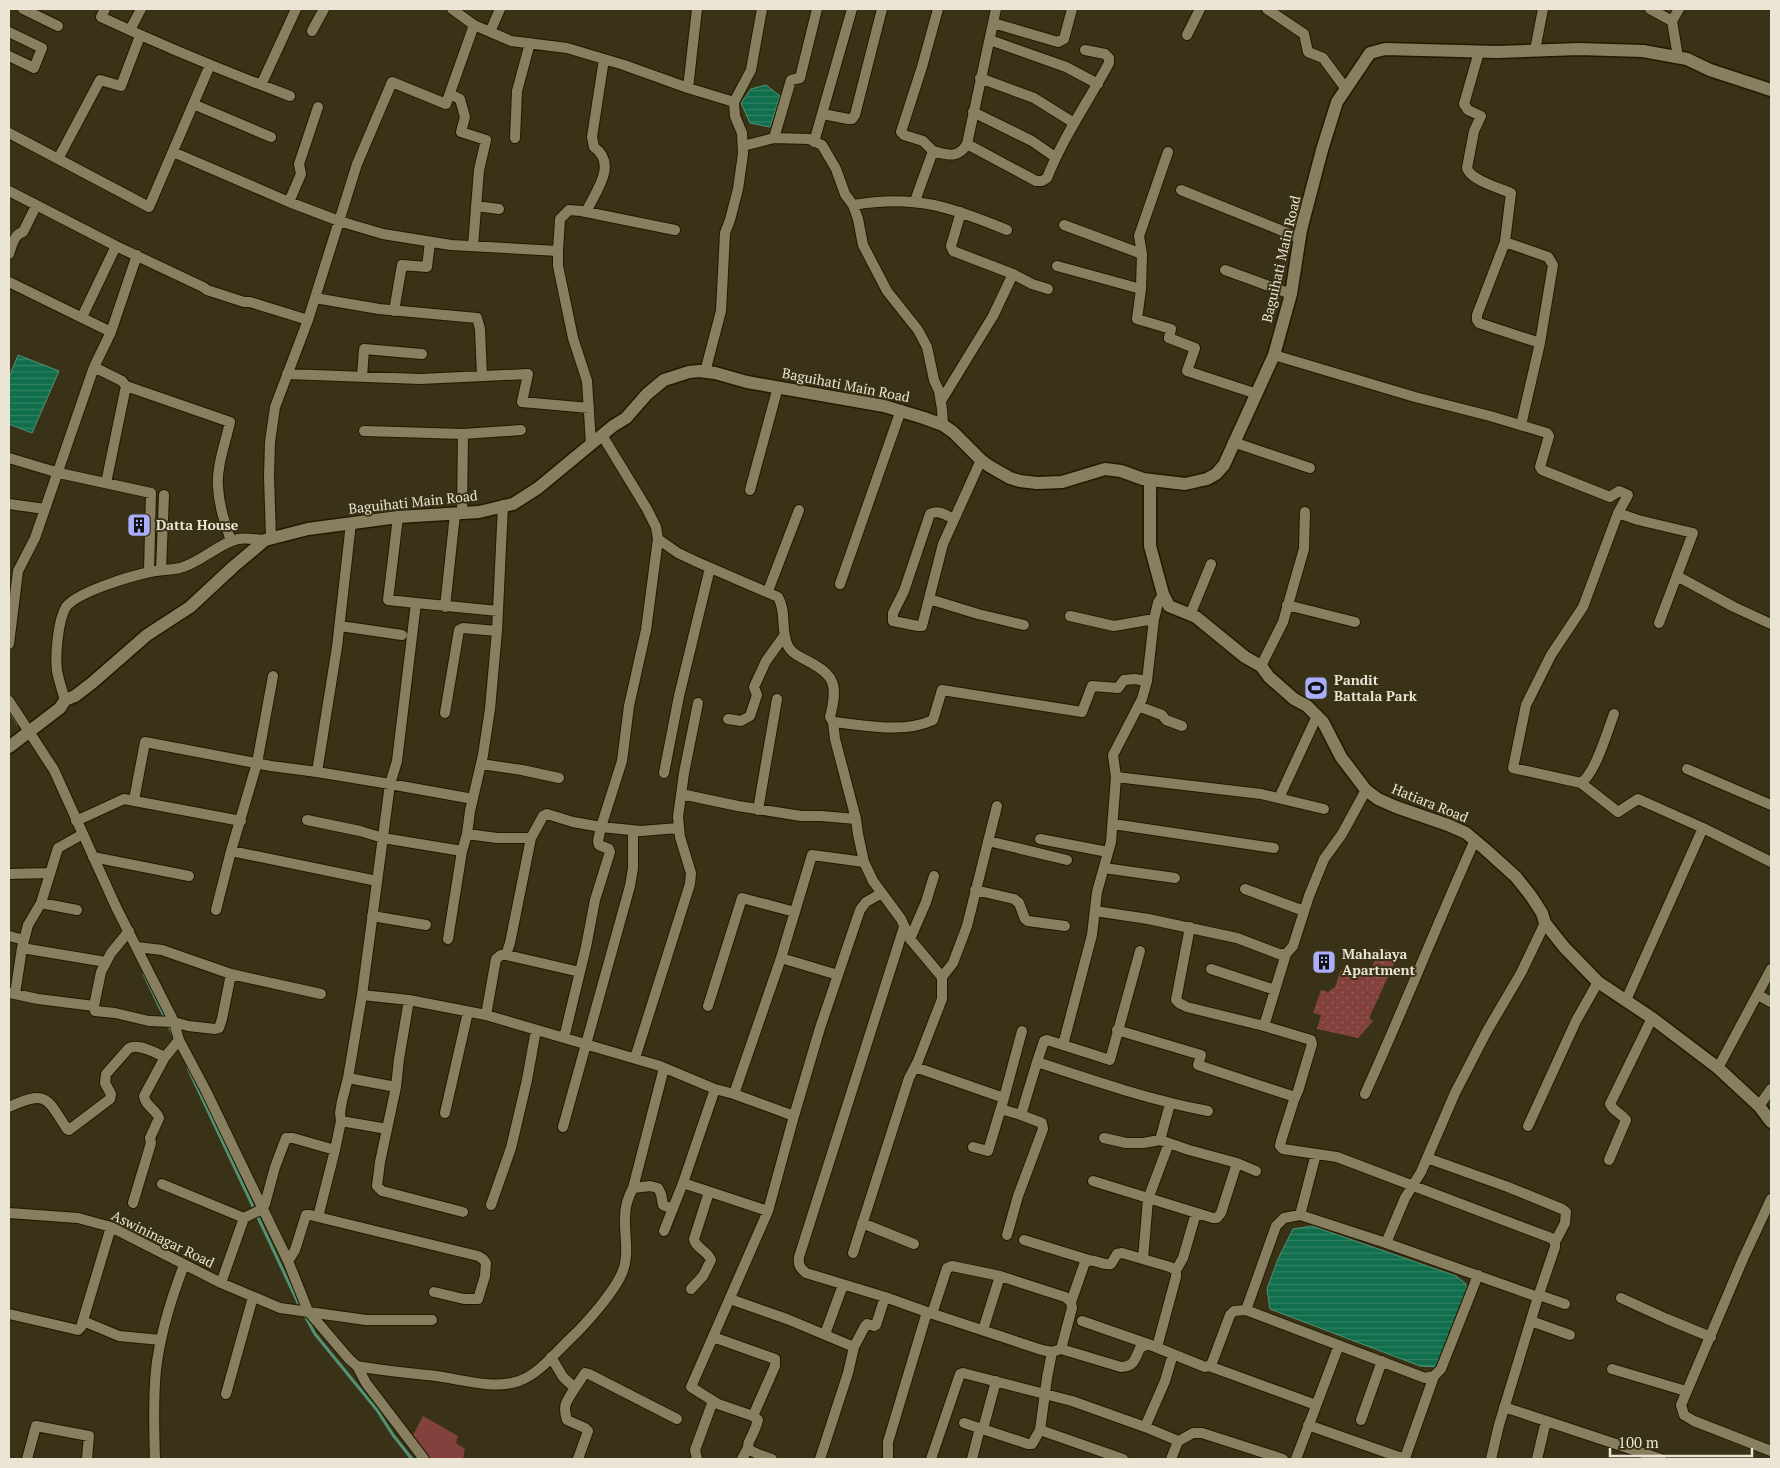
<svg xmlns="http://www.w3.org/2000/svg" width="1780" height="1468" viewBox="0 0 1780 1468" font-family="'PT Serif',serif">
	<defs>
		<pattern id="grass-dots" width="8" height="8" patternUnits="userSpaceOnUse" patternTransform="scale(1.25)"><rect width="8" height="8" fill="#83413e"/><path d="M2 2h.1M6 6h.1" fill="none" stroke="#955c59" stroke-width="1.8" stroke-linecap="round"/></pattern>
		<pattern id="water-rules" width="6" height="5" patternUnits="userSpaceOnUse" patternTransform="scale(1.25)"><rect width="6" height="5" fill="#106e4c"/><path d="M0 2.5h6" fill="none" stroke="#338365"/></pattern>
	</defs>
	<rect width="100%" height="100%" fill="#3a3216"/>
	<path fill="url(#grass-dots)" d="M1379,947L1397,952L1394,964L1369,1018L1373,1021L1358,1038L1317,1029L1321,1015L1313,1013L1321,990L1328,992L1335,987L1341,970L1349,974H1370Z"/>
	<path fill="#83413e" d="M423,1416L458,1436L456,1443L465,1449L463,1459H430L412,1437Z"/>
	<path fill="url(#water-rules)" stroke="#519275" d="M766,85L780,96L770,127L750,123L741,103L751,89Z
		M18,355L59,371L32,433L9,424V378Z
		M1312,1226L1456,1276L1466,1284L1467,1301L1438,1367L1420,1366L1270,1309L1267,1289L1278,1259L1293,1229Z"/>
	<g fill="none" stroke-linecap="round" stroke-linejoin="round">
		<path stroke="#519275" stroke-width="3" d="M9,710L18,724
			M144,974L165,1018
			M168,1024L173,1035
			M188,1068L301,1309
			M304,1314L315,1334L377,1410L393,1435L412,1459"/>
		<g stroke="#211900" stroke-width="12">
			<path id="minor" d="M23,9L58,26
				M105,9L101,17C163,46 226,72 290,96
				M452,9L474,25L511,41L567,48L624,65L688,88L734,102L735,116L742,133L743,154L738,189L730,220L725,233L721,311L705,372
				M1267,9L1304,34L1308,52L1323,58L1346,89
				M1650,9L1672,21
				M993,23L1058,42L1064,39L1072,9
				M130,30L141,9
				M312,31L324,9
				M9,32L42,48L34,68L9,56
				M490,32L500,9
				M1187,35L1200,9
				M990,40L1066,67L1098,84
				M1535,50L1543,9
				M1479,52L1464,104L1468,110L1481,116L1474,131L1467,168C1470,180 1499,188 1511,193L1505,242
				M1678,57L1672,21L1679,9
				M980,78L1034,98L1074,123
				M261,85L296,9
				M688,88L697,9
				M450,94L460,99L465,117L461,132L486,140L479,170L473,246
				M734,102L751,70L762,9
				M193,104L271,137
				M973,112L1032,141L1055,157
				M823,114L848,119H852L855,115L882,9
				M9,133L149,207L210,65
				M515,138L517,91L530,43
				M774,138L791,80L800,78L801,74L817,9
				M814,142L852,9
				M967,144L1036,181H1042L1047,178C1063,137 1088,102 1109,63V58L1105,54L1085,50
				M743,146L774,138L809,139L822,145L836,169L845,194L853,205L858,219L863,245L887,291L918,330L927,347L934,380L939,391L942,409L943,425
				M933,151L923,141L904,135L901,132L922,67L938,9
				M173,152L289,202L339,221L383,234L451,245L558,251
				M1168,152L1139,236L1142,254L1141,289L1137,319L1171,329L1169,338L1195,348L1187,371L1257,394
				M58,159L100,80L121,86L140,36
				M1181,190L1300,238
				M9,191L116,246L203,287L207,290L244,302H250L308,320
				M915,201L933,151C948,155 958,159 967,144L996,9
				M289,202L301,174L299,164L318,107
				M853,205C915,194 951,207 1007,230
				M476,206L499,209
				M586,212C596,191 618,164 594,147L592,137L604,59
				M961,212L951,246L953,251L1013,274L1032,284L1048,289
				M1064,225L1142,254
				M9,254C12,246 14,234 23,232L36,206
				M1057,266L1141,289
				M1225,270L1291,294
				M9,282L111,332
				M315,298L379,309L477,318L480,329L482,376
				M394,311L402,265L427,267L430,242
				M82,317L116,246
				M1274,355L1415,397L1490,416L1547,433L1549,436L1540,467L1542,470L1610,497L1619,491L1628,495L1618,513L1583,607L1551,655L1526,705L1513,768L1581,783L1618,812L1638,799L1703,828L1771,862
				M94,367L122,381L126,386L106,483
				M287,374L420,379L528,374L522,402L589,408
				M362,377L364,349L422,354
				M126,386L230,422C226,441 216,468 218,487C219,506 225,523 231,541
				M941,401L993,316L1013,274
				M1521,425L1540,343L1553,265L1548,257L1505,242L1477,315V320L1479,323L1540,343
				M364,431L463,434L521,430
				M602,435L647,509L656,527L658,539L678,553L697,562L778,597C787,612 780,630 788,646C791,652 796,655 802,658C834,674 839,682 830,717L833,722L835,739L856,819L858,834L864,862L873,881L901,919L910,939L942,977
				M1233,442L1310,468
				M591,444L587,381L573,338L558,266V251L560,219L569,210L581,211L675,230
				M9,458L59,473L151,493L149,572
				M750,490L778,387
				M9,504L45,509
				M503,505L497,631L490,709L483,755L470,811L467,834L497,838H531L543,816L547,814L573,822L601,827L622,761L629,706L646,630L658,539
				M462,513L463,434
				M1618,513L1638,520L1693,533L1659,623
				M398,517L388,600L416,603L397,761L390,784L362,995L409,1000L486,1015L660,1066L715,1089L734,1094L794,1116L820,1028L860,910L866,902L882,893
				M954,519C947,516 938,509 930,514L904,591L893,613V621L918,626H922L943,544L981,460
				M271,538L269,476L270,442L275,407L308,320L357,164L392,82L446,104L474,25
				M161,570L164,495
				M1677,576L1734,607L1771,624
				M840,584L901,410
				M768,591L799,510
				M929,599L978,614L1024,625
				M416,603L498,611
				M1287,605L1355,622
				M445,607L455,514
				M1190,615L1211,564
				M1070,616L1114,626L1154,619
				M340,626L402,635
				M9,644L18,571L35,538L94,367L111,332L137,255
				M1261,666L1283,622L1304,549L1305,512
				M65,700C62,690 59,681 57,671C55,655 58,620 66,607C77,592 131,576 150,572C160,570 171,570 180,568C202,562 219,543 238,539C247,537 257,540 265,540
				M9,701L54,770L116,907L174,1022L179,1040L206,1091L288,1261L308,1311L349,1359L357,1366C383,1371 410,1373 436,1376C460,1379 495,1390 519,1381C539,1374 555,1353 571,1338C586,1324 614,1292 622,1273C630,1255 624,1235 625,1217C625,1207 628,1197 633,1188L664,1068
				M1138,706L1162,715L1166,720L1182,726
				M445,713L459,630L463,628L497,631
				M728,719L741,721L750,716L757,695L754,687L766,661L784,636
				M833,722C865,725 903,734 933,720L942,690L1082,712L1092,686L1118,688L1124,680L1135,679L1147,681
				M481,764L522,770L559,778
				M1687,769L1771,805
				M317,772L390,784L473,799
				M664,773L679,696L710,568
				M1116,777L1113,755L1142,699L1147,681L1154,619L1158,603L1163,594
				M1581,783C1596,772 1607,732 1614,714
				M681,794L738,806L801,816H821L856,819
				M1279,798L1317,716
				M134,800L145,742L271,766L317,772L337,647L351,523
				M758,810L777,699
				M307,820L360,831L383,838L462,851
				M76,821L124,799L241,821
				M1113,824L1274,848
				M1040,839L1108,852
				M988,841L1067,860
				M231,851L377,881
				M93,857L189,876
				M1104,868L1175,878
				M9,874L50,873
				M1245,889L1304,911
				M975,890L1014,899L1019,903L1025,919L1028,921L1065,926
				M41,903L77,910
				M216,910L231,851L257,763L273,676
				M1095,911L1148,919L1237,938L1279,954H1286L1293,946L1309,896L1324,859L1342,834L1366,790
				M372,916L426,925
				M904,927L799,1257C798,1265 800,1268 806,1273L885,1297L927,1312L1042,1350L1052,1352L1061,1349L1121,1367C1134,1367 1135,1359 1140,1348L1148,1344L1205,1367L1209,1366L1212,1363L1230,1315L1234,1311L1246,1310
				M1190,927L1176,1000L1179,1003L1187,1007L1264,1026L1311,1040L1312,1044L1298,1091L1294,1100
				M129,931L111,953L101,972L94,1006L95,1011L115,1013L149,1021L174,1022L188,1026L215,1029L219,1028L222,1019L231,974
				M9,936L24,940
				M448,939L462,851L467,834
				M910,939L926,902L934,876
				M137,947L162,950L231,974L321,994
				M22,948L106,962
				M1140,951L1110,1060L1063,1045L1092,935L1097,892L1111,842L1116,777L1261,794L1324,809
				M506,955L580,972
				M781,958L838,975
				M1211,969L1275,990
				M10,993L38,999L94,1006
				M15,994L22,948L28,925L41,903L58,848L83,834
				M1758,995L1771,1002
				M409,1000L399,1059L396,1087L380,1162L377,1186L382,1191L463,1212
				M1626,1000L1703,828
				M708,1006L742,898L795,912
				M486,1015L496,959L501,955H506L510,943L531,838
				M1264,1026L1286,954
				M1117,1030L1201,1055L1198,1065L1292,1096L1294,1100L1281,1141L1280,1146L1283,1149L1337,1157L1551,1238L1555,1242V1247L1538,1297
				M564,1038L586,947L595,900L610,852L609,849L599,845L598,841L601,827L641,831L678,828
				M635,1058L690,884L691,873L680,837L678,817L684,773L698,703
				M1037,1062L1044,1041L1047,1040L1063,1045
				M915,1067L1004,1098L1022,1031
				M1718,1068L1771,969
				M348,1078L396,1087
				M734,1094L781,958L812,855L864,862
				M1365,1094C1403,1010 1437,924 1475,840
				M1759,1106L1771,1089
				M9,1107C47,1090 46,1097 67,1129L69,1130L110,1099L111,1094L105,1083L106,1074L128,1049C137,1042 155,1053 165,1057
				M1001,1109L1021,1115
				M445,1113L468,1012
				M341,1121L387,1129
				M1528,1126L1576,1021L1598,982
				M563,1127L630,886L633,868V831
				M1160,1140L1170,1104
				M973,1147L988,1151L1004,1098
				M335,1150L341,1121L340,1113L342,1101L348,1078L362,995
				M1427,1158L1508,1187L1562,1209L1566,1212L1565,1223L1555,1242
				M1609,1160L1626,1120C1621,1113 1614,1112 1610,1104L1652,1018
				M1237,1163L1256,1171
				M1093,1181L1213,1218H1217L1221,1213L1237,1163L1189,1150L1160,1140L1143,1143H1126L1104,1138
				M683,1183L768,1211
				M162,1184L244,1218L262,1209L265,1204L275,1167L286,1138H293L335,1150L318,1217L310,1215H306L295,1250L288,1261
				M633,1188L650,1186L658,1188L661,1194L663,1205L673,1209
				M1771,1199L1743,1259L1681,1405L1684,1415L1694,1421L1771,1451
				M133,1203L151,1143L150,1138L159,1118C156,1109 145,1106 144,1096L165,1057L179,1040
				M491,1205L511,1148L527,1080L536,1030
				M9,1213L78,1218L111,1227L221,1283L280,1308L366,1320H432
				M1300,1215L1316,1154
				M318,1217L478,1256L483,1259L486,1263L485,1276L478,1299H464L434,1292
				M862,1223L914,1244
				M664,1231L683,1183L715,1089
				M1007,1235L1018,1196L1043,1129L1042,1123L1021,1115L1037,1062C1094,1081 1150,1100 1208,1111
				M1024,1240L1089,1260
				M1386,1243L1300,1215L1284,1218L1276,1226L1246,1310L1425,1378L1434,1376L1441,1369L1478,1275
				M853,1253L909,1078L918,1061L942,999V977L953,963L967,926L997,806
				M1143,1259L1148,1199L1169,1143
				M1176,1270L1183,1258L1196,1213
				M221,1283L244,1218
				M691,1289L703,1276L711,1260C707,1250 696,1249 694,1239L709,1192
				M1539,1295L1565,1304
				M1621,1298L1667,1319L1711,1337
				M730,1299L787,1319L854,1347
				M1071,1302L1085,1262C1094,1257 1101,1266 1111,1264L1117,1254L1122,1253L1170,1267L1176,1270V1277L1157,1347
				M9,1314L78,1330L81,1327L111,1227
				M932,1314L947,1268L952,1266L1000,1276L1065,1297L1071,1302L1072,1308L1061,1349
				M83,1321L119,1336L161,1340
				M1082,1321L1148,1344
				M1531,1321L1570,1335
				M983,1330L1000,1276
				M825,1334L843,1285
				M713,1337L775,1359V1366L753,1416L758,1420C751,1447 734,1447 772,1459
				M551,1357L563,1377L575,1388L585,1373L589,1374L677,1419
				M357,1366L366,1383L424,1459
				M1209,1366L1316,1405
				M1612,1369L1686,1391
				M575,1388C567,1401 562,1404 567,1420L585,1428L588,1431L578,1459
				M226,1394L253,1297
				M1504,1407L1661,1459
				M753,1416L718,1404L691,1387L768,1211L794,1116
				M1361,1420L1382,1361
				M964,1423L1028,1444H1032L1040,1430L1047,1378L1052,1352
				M1308,1425L1399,1457L1405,1458L1434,1376
				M1145,1427L1165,1381L1173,1354
				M983,1429L996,1381
				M1040,1430L1123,1459
				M1177,1442L1193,1433H1202L1283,1459
				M27,1459L36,1426L89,1436L87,1459
				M155,1459C154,1430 153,1399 156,1370C160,1333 171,1299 184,1265
				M697,1459L695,1450L713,1401
				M742,1459L748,1448
				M820,1459L848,1373L854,1347L865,1326L867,1324L874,1326L876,1325L885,1297
				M888,1459V1442L927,1312
				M931,1459L960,1374L963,1373L1072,1401L1145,1427L1176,1440L1177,1444L1171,1459
				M972,1459L980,1428
				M1296,1459L1339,1345
				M1491,1459L1499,1425L1538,1297L1386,1243L1405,1198L1421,1172L1455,1093L1487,1031L1521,973L1545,923
				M1537,1459L1546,1421"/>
		</g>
		<g stroke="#211900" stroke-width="15">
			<path id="tertiary" d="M1150,480V546L1163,594L1169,606L1196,617L1245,657L1261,666L1269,677L1294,699L1307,706L1323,722L1341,757L1366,790L1378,799L1396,807L1448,825L1466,833L1485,849L1516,877L1531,896L1542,913L1545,923L1564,947L1598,982L1652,1018L1718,1068L1759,1106L1771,1122
				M9,747L60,708L65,700L75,696L92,683L147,635L190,607L233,567L265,540L308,529L398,517L479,512L513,504L538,488L613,426L626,418L647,394L664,380L689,372L699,371L715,373L747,382L884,406L924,418L943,425L953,432L981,460L989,466L1010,478L1020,481L1037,483L1062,482L1105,469L1121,471L1143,479L1185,484L1207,479L1216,474L1224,465L1274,355L1291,294L1301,230L1322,150L1337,102L1370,53L1385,49L1497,52L1579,49L1643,51L1687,59L1710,70L1771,90"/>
		</g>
		<use href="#minor" stroke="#887f60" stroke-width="10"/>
		<use href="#tertiary" stroke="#887f60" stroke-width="12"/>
	</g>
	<defs>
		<g id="building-square" transform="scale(1.25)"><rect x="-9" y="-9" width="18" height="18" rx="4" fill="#abaffb" stroke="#3a3216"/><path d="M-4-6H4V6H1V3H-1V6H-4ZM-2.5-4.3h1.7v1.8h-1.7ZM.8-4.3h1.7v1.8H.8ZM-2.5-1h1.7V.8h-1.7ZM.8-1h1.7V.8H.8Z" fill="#111"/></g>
		<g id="stadium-square" transform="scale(1.25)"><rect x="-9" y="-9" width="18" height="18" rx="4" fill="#abaffb" stroke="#3a3216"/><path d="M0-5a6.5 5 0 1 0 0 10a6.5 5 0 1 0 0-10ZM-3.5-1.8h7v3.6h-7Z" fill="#111"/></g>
	</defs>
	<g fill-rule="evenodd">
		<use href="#building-square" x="139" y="525"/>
		<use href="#stadium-square" x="1316" y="688"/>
		<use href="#building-square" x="1324" y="962"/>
	</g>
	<g text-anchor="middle" stroke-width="4" stroke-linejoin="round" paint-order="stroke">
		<g font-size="14" fill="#eae5d5" stroke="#3a3216">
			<text transform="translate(1281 259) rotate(-77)" y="5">Baguihati Main Road</text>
			<text transform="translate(846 385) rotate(11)" y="5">Baguihati Main Road</text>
			<text transform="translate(413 502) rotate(-6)" y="5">Baguihati Main Road</text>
			<text transform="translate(1430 803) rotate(22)" y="5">Hatiara Road</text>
			<text transform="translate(163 1239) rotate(26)" y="5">Aswininagar Road</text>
		</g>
		<g font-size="14" font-weight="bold" fill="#eae5d5" stroke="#3a3216" text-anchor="start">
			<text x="156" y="530">Datta House</text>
			<text x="1334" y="685">Pandit<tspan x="1334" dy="16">Battala Park</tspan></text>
			<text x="1342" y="959">Mahalaya<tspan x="1342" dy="16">Apartment</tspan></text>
		</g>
	</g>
	<rect width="1780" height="1468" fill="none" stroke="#eae5d5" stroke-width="20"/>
	<path d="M1610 1448v8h142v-8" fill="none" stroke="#eae5d5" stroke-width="2.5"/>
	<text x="1618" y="1448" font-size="15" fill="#eae5d5" stroke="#3a3216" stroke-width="4" paint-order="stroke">100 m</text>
</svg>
